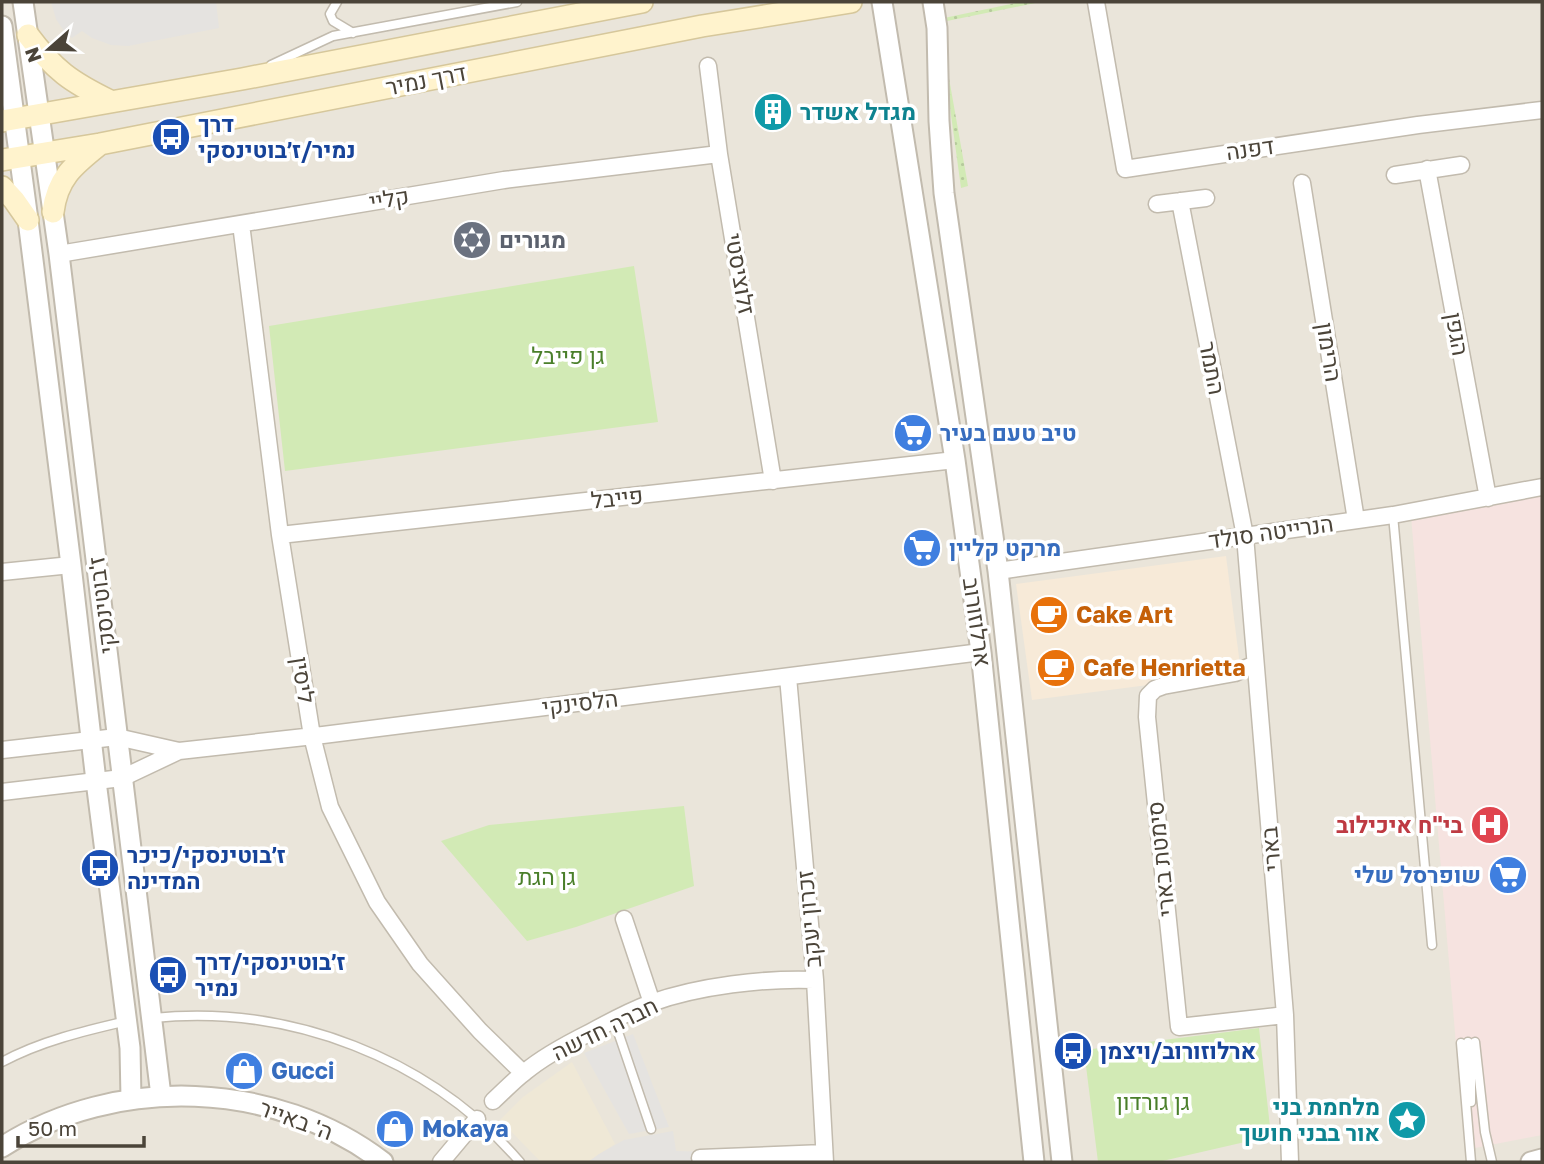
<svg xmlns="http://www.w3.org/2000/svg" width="1544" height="1164" viewBox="0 0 1544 1164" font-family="'Golos Text',Heebo,sans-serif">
	<defs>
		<pattern id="grass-dots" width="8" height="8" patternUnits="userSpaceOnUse" patternTransform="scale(1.75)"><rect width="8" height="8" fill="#d2eab5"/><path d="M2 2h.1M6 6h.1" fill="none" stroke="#b6ca9c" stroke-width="1.8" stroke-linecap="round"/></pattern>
	</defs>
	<rect width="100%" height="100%" fill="#f6f3ec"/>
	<path fill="#eae5da" d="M2,2H1542V1162H2Z"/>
	<path fill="#f7ead8" d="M1226,556L1241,673L1032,700L1016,584Z"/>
	<path fill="#efe8d6" d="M572,1062L615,1144L588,1162H541L500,1120L523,1097Z"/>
	<path fill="#f6e3e0" d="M1542,494V1135L1465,1150L1411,516Z"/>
	<path fill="url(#grass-dots)" d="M1021,2H1040L947,21L940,27L968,186L961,188L939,27L944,18Z"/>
	<path fill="#d2eab5" d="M634,266L658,422L285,471L269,326Z
		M684,806L694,886L576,927L527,941L441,841L489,825Z
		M1259,1028L1271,1136L1158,1162H1098L1084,1050Z"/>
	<path fill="#e5e3e0" d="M51,2H216L219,28L128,46L111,45L92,38L82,31L72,38L64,31L56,19Z
		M633,1034L669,1127L629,1134L584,1053Z
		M673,1131L676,1151L709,1152L710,1162H588L599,1154L624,1140Z"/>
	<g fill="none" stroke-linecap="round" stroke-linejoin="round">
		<g stroke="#c2bbae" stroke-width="11">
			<path id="service" d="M337,2L330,14L333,21L353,33
				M271,65L333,36L517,2
				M1393,515L1432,945
				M153,1018C290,1004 430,1058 520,1162
				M614,1020L651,1129
				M1468,1042L1471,1072V1102
				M1475,1042L1485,1132L1492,1162
				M1461,1043L1471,1162
				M2,1062C41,1041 84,1031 127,1021"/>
		</g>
		<g stroke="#c2bbae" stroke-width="19">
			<path id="minor" d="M1096,2L1125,169L1418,125L1542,110
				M708,66L719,154L773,481
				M1427,169L1488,498
				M1395,175L1461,165
				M1302,183L1356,520
				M1180,201L1245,536L1285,1015L1290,1162
				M1157,204L1206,198
				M241,224L280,535L312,736L330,807L377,902L420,964L480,1031L523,1073
				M59,254L504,180L719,154
				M280,535L955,460
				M998,571L1393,515L1542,487
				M2,572L71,565
				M1255,664L1235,673L1163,686L1155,689L1148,696L1147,717L1179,1027L1285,1015
				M788,677L815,980L825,1162
				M2,750L117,737L179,751
				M2,792L122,778L179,751L323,735L981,652
				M624,919L652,1003
				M493,1101C504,1091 514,1080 525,1072C544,1056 567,1044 589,1033C609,1022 630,1011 651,1003C698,986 765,978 815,980
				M700,1158L824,1153
				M441,1162L477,1119"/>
		</g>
		<g stroke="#c2bbae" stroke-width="23">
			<path id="tertiary" d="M23,2L59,254L161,1096
				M882,2L955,460L981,652L1034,1162
				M933,2L937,28L939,121L944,193L998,571L1062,1162
				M2,26L28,220L71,565L96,781L130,1048L131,1099
				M2,1147C116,1074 276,1080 383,1162
				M1531,1162L1542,1159"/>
		</g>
		<g stroke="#d6c79b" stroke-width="24">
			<path id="secondary" d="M28,35C54,70 71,82 110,101
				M2,121L242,79L642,2
				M2,160L100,144L702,26L851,2
				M2,187L14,200L28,220
				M53,212C57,178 74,165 99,145"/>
		</g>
		<use href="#service" stroke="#fff" stroke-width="8"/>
		<use href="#minor" stroke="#fff" stroke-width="16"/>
		<use href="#tertiary" stroke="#fff" stroke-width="19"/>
		<use href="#secondary" stroke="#fff3cd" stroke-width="21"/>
	</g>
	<defs>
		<g id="building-disc" transform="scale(2.0125)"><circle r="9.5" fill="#0f9aa8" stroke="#fff"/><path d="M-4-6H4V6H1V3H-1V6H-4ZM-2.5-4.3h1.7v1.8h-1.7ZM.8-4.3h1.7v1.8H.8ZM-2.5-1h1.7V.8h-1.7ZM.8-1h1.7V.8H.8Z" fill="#fff"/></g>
		<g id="bus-disc" transform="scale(2.0125)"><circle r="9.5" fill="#1a4fb4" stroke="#fff"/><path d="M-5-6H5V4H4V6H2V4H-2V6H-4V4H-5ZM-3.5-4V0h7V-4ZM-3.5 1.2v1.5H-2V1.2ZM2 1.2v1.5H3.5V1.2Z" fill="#fff"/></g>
		<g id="synagogue-disc" transform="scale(2.0125)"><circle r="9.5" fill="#6b7280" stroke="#fff"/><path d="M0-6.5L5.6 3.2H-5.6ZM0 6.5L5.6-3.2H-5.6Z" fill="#fff"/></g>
		<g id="supermarket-disc" transform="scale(2.0125)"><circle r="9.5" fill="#3f7fe0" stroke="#fff"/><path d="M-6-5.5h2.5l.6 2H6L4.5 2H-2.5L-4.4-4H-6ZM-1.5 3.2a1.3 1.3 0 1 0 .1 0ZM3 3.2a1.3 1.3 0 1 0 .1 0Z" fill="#fff"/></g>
		<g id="cafe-disc" transform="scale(2.0125)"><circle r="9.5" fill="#e8710a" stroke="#fff"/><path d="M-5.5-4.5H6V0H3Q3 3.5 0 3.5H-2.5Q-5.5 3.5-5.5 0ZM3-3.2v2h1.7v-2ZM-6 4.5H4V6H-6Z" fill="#fff"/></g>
		<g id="hospital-disc" transform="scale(2.0125)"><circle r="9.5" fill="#e0444e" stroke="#fff"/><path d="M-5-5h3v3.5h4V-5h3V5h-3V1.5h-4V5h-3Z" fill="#fff"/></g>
		<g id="shop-disc" transform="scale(2.0125)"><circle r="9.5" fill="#3f7fe0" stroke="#fff"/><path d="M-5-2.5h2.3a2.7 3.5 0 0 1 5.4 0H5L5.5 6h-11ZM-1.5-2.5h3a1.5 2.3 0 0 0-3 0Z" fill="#fff"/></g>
		<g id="sight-disc" transform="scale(2.0125)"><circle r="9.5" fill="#0f9aa8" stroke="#fff"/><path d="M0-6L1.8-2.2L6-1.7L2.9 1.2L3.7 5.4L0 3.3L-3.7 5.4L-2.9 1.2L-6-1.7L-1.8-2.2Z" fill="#fff"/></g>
	</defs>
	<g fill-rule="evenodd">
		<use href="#building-disc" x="773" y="112"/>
		<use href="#bus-disc" x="171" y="137"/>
		<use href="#synagogue-disc" x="472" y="240"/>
		<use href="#supermarket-disc" x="913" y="433"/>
		<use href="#supermarket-disc" x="922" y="548"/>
		<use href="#cafe-disc" x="1049" y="615"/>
		<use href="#cafe-disc" x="1056" y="668"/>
		<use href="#hospital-disc" x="1490" y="825"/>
		<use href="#bus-disc" x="100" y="868"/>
		<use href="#supermarket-disc" x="1508" y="875"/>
		<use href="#bus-disc" x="168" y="975"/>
		<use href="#bus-disc" x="1073" y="1051"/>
		<use href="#shop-disc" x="244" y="1071"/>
		<use href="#sight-disc" x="1407" y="1120"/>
		<use href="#shop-disc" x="395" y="1129"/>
	</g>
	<g text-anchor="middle" stroke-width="7" stroke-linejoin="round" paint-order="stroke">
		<g font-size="23" fill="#4b4439" stroke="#fff">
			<text transform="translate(426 80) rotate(-11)" y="8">דרך נמיר</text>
			<text transform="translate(1250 149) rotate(-8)" y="8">דפנה</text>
			<text transform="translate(389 199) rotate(-9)" y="8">קליי</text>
			<text transform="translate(740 274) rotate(80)" y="8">זלוציסטי</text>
			<text transform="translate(1457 334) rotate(80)" y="8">הגפן</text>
			<text transform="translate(1329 352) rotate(81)" y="8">הרימון</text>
			<text transform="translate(1212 368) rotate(79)" y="8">התמר</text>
			<text transform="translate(617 498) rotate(-6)" y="8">פייבל</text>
			<text transform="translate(1271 532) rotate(-8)" y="8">הנרייטה סולד</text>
			<text transform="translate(102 605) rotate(-97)" y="8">ז'בוטינסקי</text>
			<text transform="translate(977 622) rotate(82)" y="8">ארלוזורוב</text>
			<text transform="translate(303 680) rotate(81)" y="8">ליסין</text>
			<text transform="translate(580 703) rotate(-7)" y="8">הלסינקי</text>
			<text transform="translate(1271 849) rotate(-95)" y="8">בארי</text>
			<text transform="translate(1161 859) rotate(-96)" y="8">סימטת בארי</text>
			<text transform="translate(809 919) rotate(-95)" y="8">זכרון יעקב</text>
			<text transform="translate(605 1029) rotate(-26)" y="8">חברה חדשה</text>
			<text transform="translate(296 1120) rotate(20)" y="8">ה' באייר</text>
		</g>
		<g font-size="23" font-weight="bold" fill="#0d838f" stroke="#fff" text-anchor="start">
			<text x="800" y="120">מגדל אשדר</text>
			<text x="1380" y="1115" text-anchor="end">מלחמת בני<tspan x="1380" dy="26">אור בבני חושך</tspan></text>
		</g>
		<g font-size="23" font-weight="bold" fill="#164399" stroke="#fff" text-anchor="start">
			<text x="198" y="132">דרך<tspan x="198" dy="26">נמיר/ז׳בוטינסקי</tspan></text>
			<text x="127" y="863">ז׳בוטינסקי/כיכר<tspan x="127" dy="26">המדינה</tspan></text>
			<text x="195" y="970">ז׳בוטינסקי/דרך<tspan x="195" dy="26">נמיר</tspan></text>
			<text x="1100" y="1059">ארלוזורוב/ויצמן</text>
		</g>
		<g font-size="23" font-weight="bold" fill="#5b616d" stroke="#fff" text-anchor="start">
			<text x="499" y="248">מגורים</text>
		</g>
		<g font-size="23" fill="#4a7f2a" stroke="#fff">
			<text x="568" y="364">גן פייבל</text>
			<text x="547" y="885">גן הגת</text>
			<text x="1153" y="1110">גן גורדון</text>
		</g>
		<g font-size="23" font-weight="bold" fill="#366cbe" stroke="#fff" text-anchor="start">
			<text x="940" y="441">טיב טעם בעיר</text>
			<text x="949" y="556">מרקט קליין</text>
			<text x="1481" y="883" text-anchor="end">שופרסל שלי</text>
			<text x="271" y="1079">Gucci</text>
			<text x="422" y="1137">Mokaya</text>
		</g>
		<g font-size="23" font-weight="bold" fill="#c56008" stroke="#fff" text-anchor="start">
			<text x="1076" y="623">Cake Art</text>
			<text x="1083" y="676">Cafe Henrietta</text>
		</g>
		<g font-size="23" font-weight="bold" fill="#be3a42" stroke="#fff" text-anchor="end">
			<text x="1463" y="833">בי"ח איכילוב</text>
		</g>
	</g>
	<rect width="1544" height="1164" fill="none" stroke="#4b4439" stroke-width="7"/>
	<g transform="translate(49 49) rotate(250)" stroke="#ffffff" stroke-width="5" paint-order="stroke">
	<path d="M0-5L12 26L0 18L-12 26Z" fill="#4b4439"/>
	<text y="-10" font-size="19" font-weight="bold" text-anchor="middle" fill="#4b4439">N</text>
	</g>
	<path d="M18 1136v10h126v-10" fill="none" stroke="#4b4439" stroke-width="3.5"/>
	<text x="28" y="1136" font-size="21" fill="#4b4439" stroke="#ffffff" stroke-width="5" paint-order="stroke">50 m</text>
</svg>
